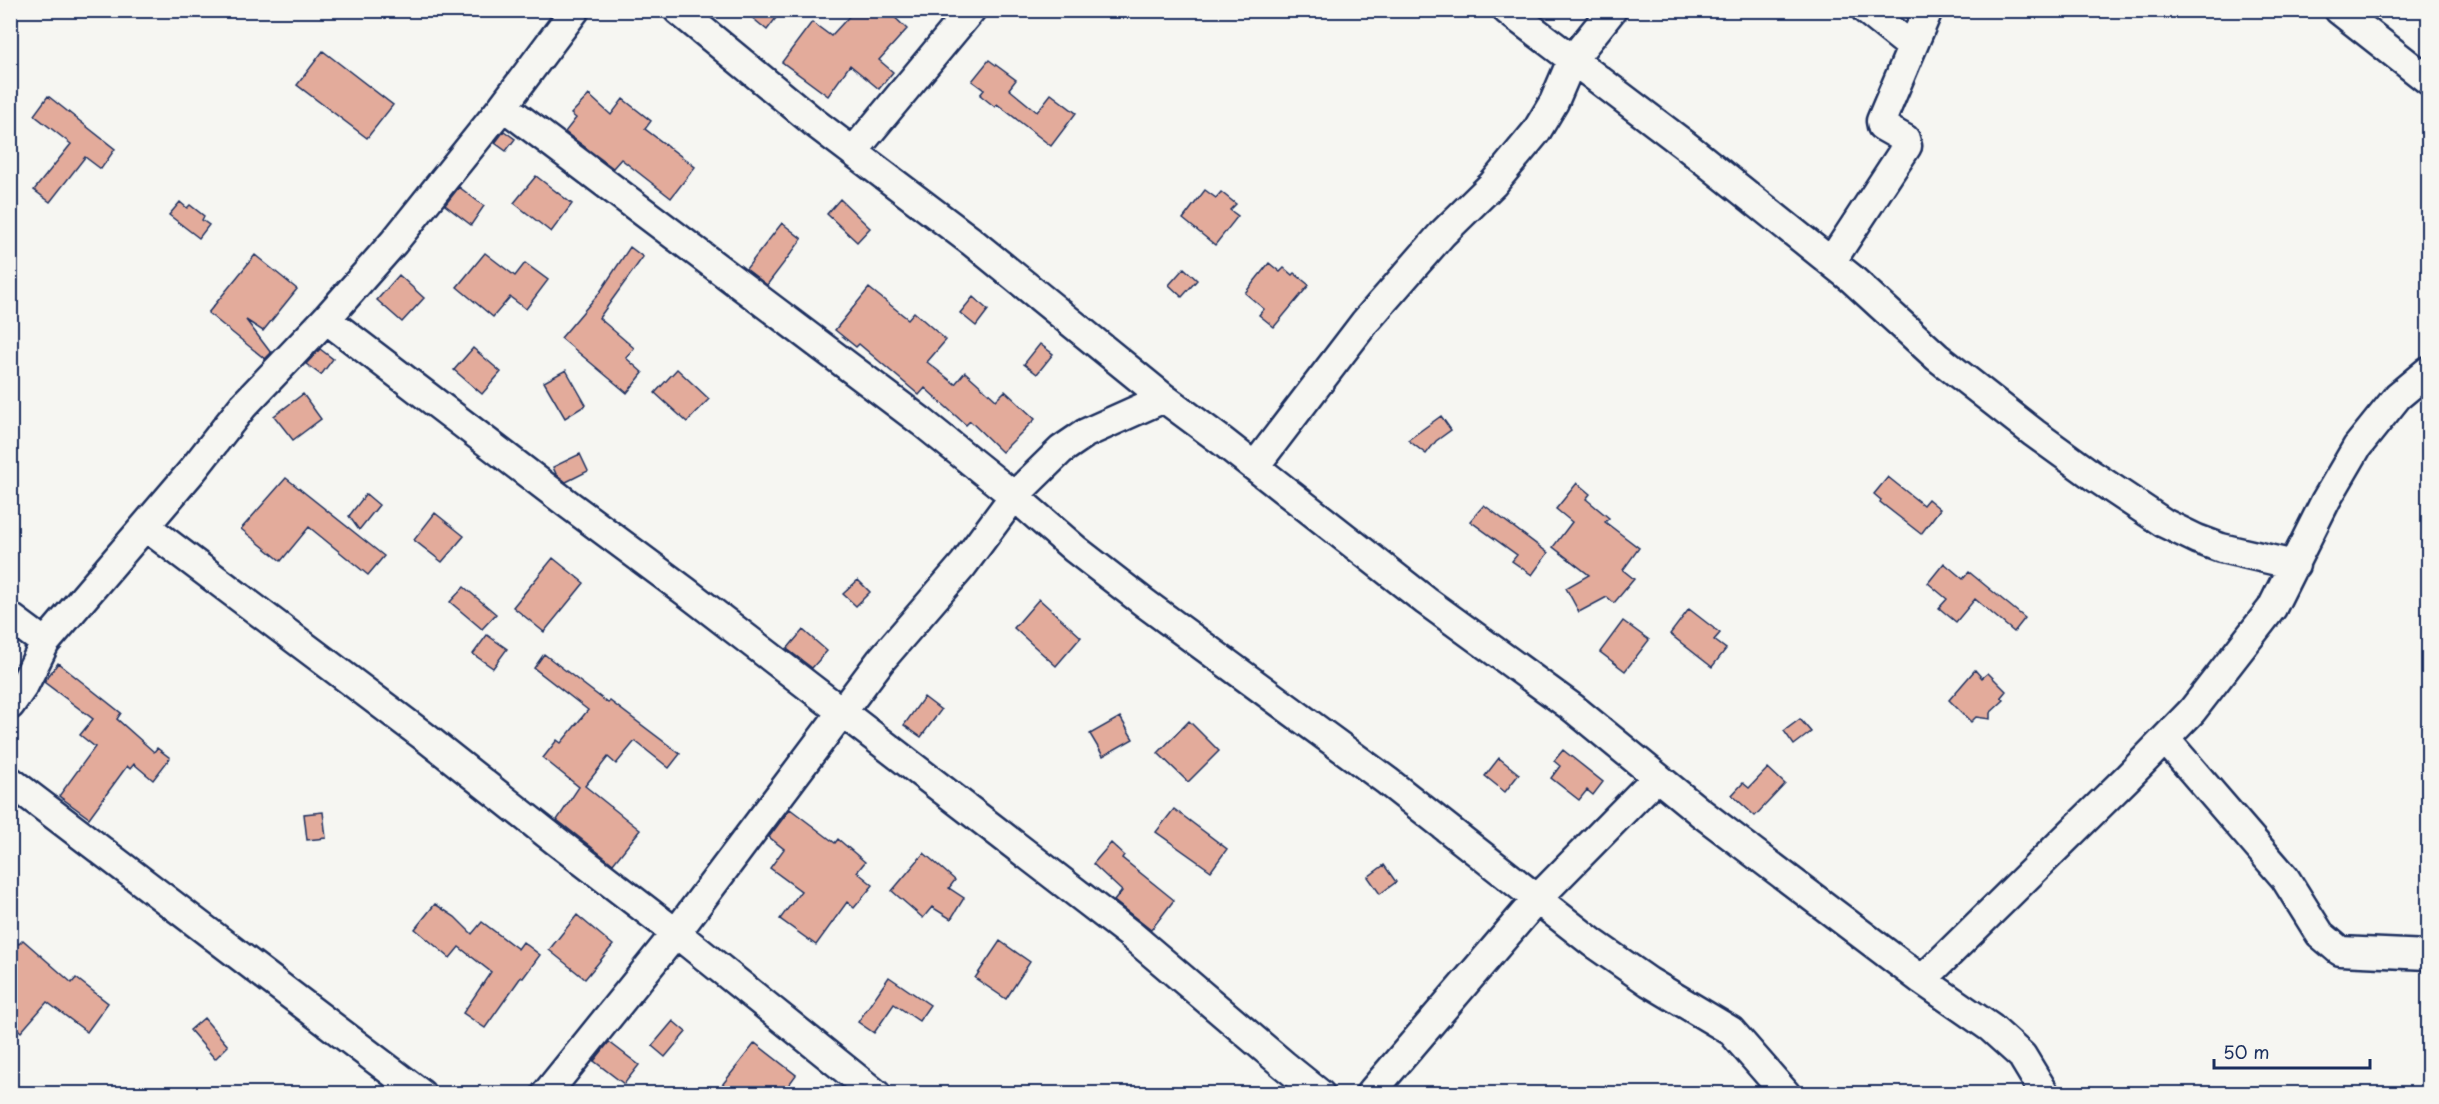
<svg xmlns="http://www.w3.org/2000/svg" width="2439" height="1104" viewBox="0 0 2439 1104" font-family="'Playpen Sans',sans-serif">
	<rect width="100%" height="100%" fill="#f6f6f2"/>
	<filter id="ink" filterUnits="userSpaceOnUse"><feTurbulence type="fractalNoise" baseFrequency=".0167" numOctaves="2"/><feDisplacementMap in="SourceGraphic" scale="12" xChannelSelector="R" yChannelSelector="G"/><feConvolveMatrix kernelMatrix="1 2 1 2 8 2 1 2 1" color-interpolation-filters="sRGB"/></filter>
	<g filter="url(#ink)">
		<path fill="#e3ab9b" stroke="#1b2f5e" stroke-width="1.5" d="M743,10H782L767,30Z
			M855,10H887L907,29L879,60L893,72L879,89L850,65L828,96L782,62L812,22L831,36Z
			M323,51L393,105L367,138L297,85Z
			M989,60L1016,80L1009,89L1037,112L1051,94L1076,113L1051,146L997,104L995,107L980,95L984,90L972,81Z
			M589,95L611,115L623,99L651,121L645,129L695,167L671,198L621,159L613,168L565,132L576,118L571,114Z
			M48,96L115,149L101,169L85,157L50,202L34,190L71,144L34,115Z
			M504,131L515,139L506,151L495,143Z
			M536,176L572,204L551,232L514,203Z
			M459,187L484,206L471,225L445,205Z
			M1205,190L1216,198L1221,192L1236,204L1230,210L1238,216L1215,245L1183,219Z
			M840,199L870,228L857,242L827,214Z
			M180,202L187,208L190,205L204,216L202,220L209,225L199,238L169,215Z
			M782,223L802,239L767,285L746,269Z
			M630,247L643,257L599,318L634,348L626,358L643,373L627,393L561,338L600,292Z
			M485,253L515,276L525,263L548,280L526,309L510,297L493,317L457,287Z
			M255,255L297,289L263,331L246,320L271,353L265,359L208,313Z
			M1269,263L1280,272L1284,268L1292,275L1294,273L1309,285L1274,327L1259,315L1264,309L1245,293Z
			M1184,268L1197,280L1182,297L1169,285Z
			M399,275L424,298L402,322L377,300Z
			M869,288L908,319L914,312L946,340L927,362L955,384L965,372L996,400L1005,391L1035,419L1002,452L970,421L966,425L925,388L919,395L859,344L856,347L835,330Z
			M973,297L988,310L976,326L960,313Z
			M1040,344L1053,354L1037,374L1024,364Z
			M473,348L501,372L482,394L454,370Z
			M320,349L333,359L321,375L306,364Z
			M677,369L709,399L687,422L655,393Z
			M566,370L586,405L565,418L544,382Z
			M303,394L321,419L293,440L274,416Z
			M1441,416L1451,430L1436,441L1426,454L1408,440Z
			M580,454L588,471L566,482L556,474L553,467Z
			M1888,477L1923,505L1928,499L1940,509L1921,534L1880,502L1881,500L1874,494Z
			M286,478L384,556L368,575L309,527L281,561L241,529Z
			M1577,483L1590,494L1586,499L1609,518L1605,522L1639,548L1623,570L1634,579L1614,603L1607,597L1579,612L1566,588L1589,575L1553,547L1572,522L1556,509Z
			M366,494L379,505L359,530L349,516Z
			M1484,505L1548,553L1532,575L1512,561L1517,555L1470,521Z
			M435,513L464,536L442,562L414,540Z
			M553,558L584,583L544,632L513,607Z
			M1944,563L1963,579L1969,572L2025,618L2014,632L1975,599L1956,622L1939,608L1947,599L1928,583Z
			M858,580L870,592L856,606L843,594Z
			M464,587L496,614L482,629L450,602Z
			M1039,599L1081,637L1056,666L1014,628Z
			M1689,609L1720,633L1714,640L1726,649L1712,667L1670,634Z
			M1623,621L1649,640L1625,671L1600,652Z
			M803,630L827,651L812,668L787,649Z
			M487,635L507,649L493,668L473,654Z
			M544,654L608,703L610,701L680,754L669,768L635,741L616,764L608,757L585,786L640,830L613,864L557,820L579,787L543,758L557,740L561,743L588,710L534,668Z
			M58,663L121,713L117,719L154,752L157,748L170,758L153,780L134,764L130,769L127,766L89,818L59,796L95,747L80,735L93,719L44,682Z
			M1975,670L1982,678L1988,673L2006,691L2001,697L2004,700L1990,713V719L1976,717L1971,722L1949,700Z
			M924,697L941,710L921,737L904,725Z
			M1120,717L1133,739L1103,756L1090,734Z
			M1800,719L1811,732L1794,745L1784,731Z
			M1189,721L1219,751L1188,782L1158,753Z
			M1563,750L1603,782L1593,795L1587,790L1579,800L1551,778L1560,766L1554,761Z
			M1499,758L1519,774L1505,792L1485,776Z
			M1768,768L1785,784L1755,816L1732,795L1743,783L1749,788Z
			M790,809L835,843L838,839L865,862L857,872L873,885L854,908L847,902L816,945L780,919L801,891L770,868L784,849L769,837Z
			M1174,809L1227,849L1211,871L1156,832Z
			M323,812L326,838L307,840L304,814Z
			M1111,843L1124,855L1122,858L1174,900L1151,930L1114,901L1122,891L1093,864Z
			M924,853L955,880L949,888L964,898L951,919L932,907L923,918L892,891Z
			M1384,865L1396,882L1380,894L1368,877Z
			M435,904L455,917L472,934L482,922L518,949L523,942L540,955L523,978L521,977L485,1028L463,1013L491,972L459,947L450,958L415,929Z
			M577,915L613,945L585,979L549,950Z
			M10,937L19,944L23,940L72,983L76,978L108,1003L87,1032L47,1002L21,1032L10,1022Z
			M1000,941L1030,962L1006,999L975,978Z
			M889,977L930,1005L919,1021L894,1004L874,1033L858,1022Z
			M204,1018L228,1046L215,1059L190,1030Z
			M673,1021L686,1032L665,1057L652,1046Z
			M609,1042L639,1065L624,1084L594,1061Z
			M755,1043L796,1075L782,1094H715Z"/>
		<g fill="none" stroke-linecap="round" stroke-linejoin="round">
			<g stroke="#1b2f5e" stroke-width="33">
				<path id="minor" d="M678,10L815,123L971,241L1164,398L1222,441L1426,601L1573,708L1700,812L1922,980L1991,1028L2022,1056L2045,1094
					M1507,10L1685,145L1851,278L1937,357L2034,433L2092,475L2164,523L2197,539L2221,548L2295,565
					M1866,10L1912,47
					M2339,10L2428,80
					M503,106L922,422L1014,496L1061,450L1086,433L1164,398
					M853,152L971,10
					M1831,262L1907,146L1905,139L1882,126L1881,121L1928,10
					M326,319L568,504L685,591L1130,934L1284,1065L1320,1094
					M1255,466L1365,322L1442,234L1493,184L1536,132L1554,102L1572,60L1612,10
					M145,526L425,737L555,840L676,933L876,1094
					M10,617L45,643
					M10,705L24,685L45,643L192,471L243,406L326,319L394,242L503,106L575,10
					M2165,739L2285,878L2320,934L2340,951L2428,955
					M10,781L421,1094
					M1922,980L2128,777L2192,711L2272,608L2326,500L2357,447L2398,396L2428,371
					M546,1094L676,933L881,660L963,565L1014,496L1075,549L1146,604L1387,781L1593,943L1649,982L1731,1031L1786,1094
					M1370,1094L1537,899L1656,778"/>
			</g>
			<use href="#minor" stroke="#f6f6f2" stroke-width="28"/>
		</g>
	</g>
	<rect width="2439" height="1104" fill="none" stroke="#f6f6f2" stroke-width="36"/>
	<rect x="18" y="18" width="2403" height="1068" fill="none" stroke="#1b2f5e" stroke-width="2" filter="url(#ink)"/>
	<path d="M2214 1059v9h156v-9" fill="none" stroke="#1b2f5e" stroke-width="3"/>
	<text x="2223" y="1059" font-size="18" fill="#1b2f5e" stroke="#f6f6f2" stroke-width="4.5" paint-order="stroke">50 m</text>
</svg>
